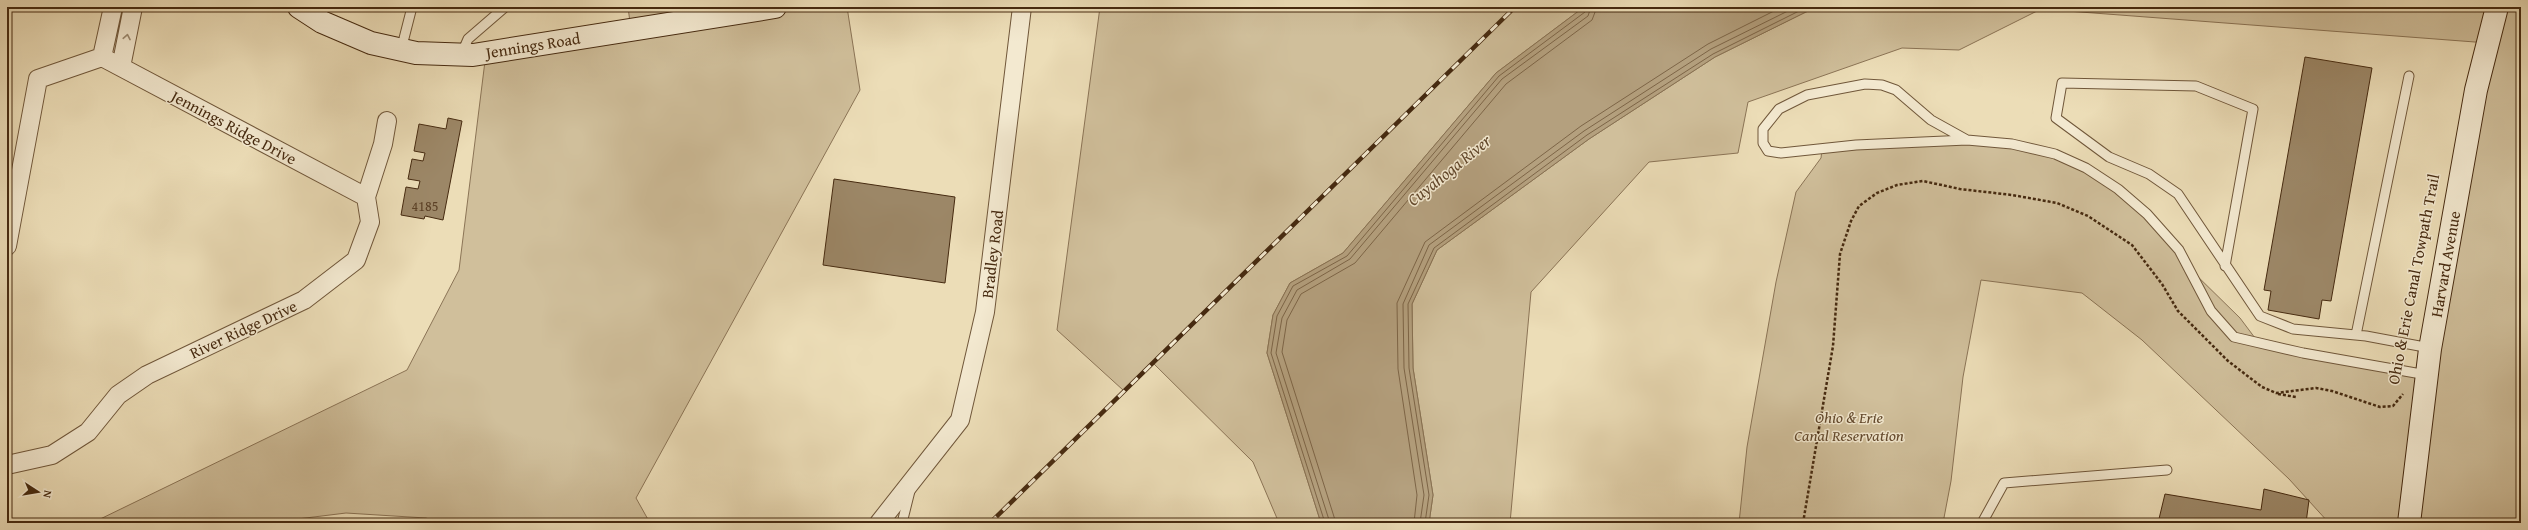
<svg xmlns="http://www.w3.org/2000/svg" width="2528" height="530" viewBox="0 0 2528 530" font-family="'Gentium Book Plus',serif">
	<rect width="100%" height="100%" fill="#ecddb7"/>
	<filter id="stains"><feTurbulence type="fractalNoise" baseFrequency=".005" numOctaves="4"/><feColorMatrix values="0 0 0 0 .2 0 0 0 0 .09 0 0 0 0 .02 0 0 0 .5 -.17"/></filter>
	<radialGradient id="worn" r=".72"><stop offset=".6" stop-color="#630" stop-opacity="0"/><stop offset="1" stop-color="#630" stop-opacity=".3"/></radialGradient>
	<path fill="#d0bf9b" stroke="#8b7456" d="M628,7H847L860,90L636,498L650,523H439L426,518L346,513L265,523H92L407,370L459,270L486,53L631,30Z
		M1100,7H1584L1496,73L1343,253L1290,283L1273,315L1267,353L1321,523H1279L1253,462L1152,362L1123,390L1057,330Z
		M1816,7H2521V523H2329L2289,479L2142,340L2082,293L1981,280L1963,377L1951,481L1943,523H1739L1747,447L1776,282L1796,192L1821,158L1822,149L1856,145L2012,144L2086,168L2147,214L2189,268L2240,318L2258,342L2427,375L2488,43L2041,9L1959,50L1902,48L1748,102L1738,153L1649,162L1531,292L1510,523H1429L1433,495L1413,368L1412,304L1437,250L1589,139L1715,57Z"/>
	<path fill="#b4a07e" stroke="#887152" d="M1584,7H1816L1715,57L1589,139L1437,250L1412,304L1413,368L1433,495L1429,523H1321L1267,353L1273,315L1290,283L1343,253L1496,73Z"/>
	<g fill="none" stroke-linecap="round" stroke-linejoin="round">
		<path stroke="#7d6547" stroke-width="1" d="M1325,523L1271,353L1277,316L1293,286L1347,256L1499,76L1585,12L1586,7
			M1330,523L1276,353L1282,318L1297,290L1350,259L1502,79L1588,16L1591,7
			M1336,523L1282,352L1287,320L1301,294L1355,263L1506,84L1592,20L1597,7
			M1414,523L1417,495L1398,369L1397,303L1425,242L1581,126L1708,44L1782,7
			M1420,523L1424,495L1404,368L1403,304L1429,245L1584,131L1711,49L1796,7
			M1425,523L1429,495L1409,368L1408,304L1434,248L1587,135L1713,54L1807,7"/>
	</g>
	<path fill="#9c8767" stroke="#462a10" d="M2305,57L2372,68L2331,301L2322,300L2319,319L2268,310L2271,291L2264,290Z
		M448,118L462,121L443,220L425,216L424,219L401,215L406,187L418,189L420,181L408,179L412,159L423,161L425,153L414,151L419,124L446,129Z
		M834,179L955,197L945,283L823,265Z
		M2264,489L2309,500L2306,523H2158L2165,494L2261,510Z"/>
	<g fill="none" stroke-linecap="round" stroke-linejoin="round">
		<g stroke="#70573a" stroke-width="11">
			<path id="lane" d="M401,50L412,7
				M461,55L468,39L505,7
				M1967,140L1931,120L1896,90L1882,85L1865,84L1807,95L1779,109L1763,129V143L1768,151L1781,153L1856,145L1967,140L2012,144L2055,154L2086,168L2118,189L2147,214L2179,250L2211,311L2234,337L2303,353L2427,375
				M2225,266L2253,109L2196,86L2062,83L2056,118L2109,157L2149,174L2178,194L2260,316L2293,329L2366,336L2430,348
				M2356,335L2409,76
				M902,523L910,491
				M1982,523L2004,483L2167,470"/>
		</g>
		<g stroke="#70573a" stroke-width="20">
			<path id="street" d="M102,57L366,197
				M102,57L113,7
				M121,67L133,7
				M7,246L38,79L102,57
				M7,465L52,455L88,432L118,395L147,375L304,300L356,260L370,222L366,197L383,144L387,121
				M879,523L960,420L985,312L1022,7"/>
		</g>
		<g stroke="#462a10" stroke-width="24">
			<path id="secondary" d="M299,7L322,22L371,43L416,53L473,55L775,7
				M2409,523L2430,349L2476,90L2497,7"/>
		</g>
		<path stroke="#462a10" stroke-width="2.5" stroke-dasharray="3 2" stroke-linecap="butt" d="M2278,394L2296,397
			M1803,523L1833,346L1840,254L1851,221L1859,206L1877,193L1897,185L1923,181L1960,189L2012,195L2057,203L2088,216L2132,245L2162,284L2178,311L2228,361L2262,387L2276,393L2316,388L2332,391L2380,407L2393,406L2403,394"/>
		<use href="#lane" stroke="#f3e9d0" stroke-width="9"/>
		<use href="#street" stroke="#f3e9d0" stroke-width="18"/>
		<use href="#secondary" stroke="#f3e9d0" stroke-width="22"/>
		<g stroke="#462a10" stroke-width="4.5">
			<path id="rail" d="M990,523L1515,7"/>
		</g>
		<use href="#rail" stroke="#f3e9d0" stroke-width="3" stroke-dasharray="9" stroke-linecap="butt"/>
	</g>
	<defs><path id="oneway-chevron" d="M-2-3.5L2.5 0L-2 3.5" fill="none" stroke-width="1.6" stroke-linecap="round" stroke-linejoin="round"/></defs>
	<use stroke="#9c8a70" href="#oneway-chevron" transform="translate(127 37) rotate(-79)"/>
	<g text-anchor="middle" stroke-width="3" stroke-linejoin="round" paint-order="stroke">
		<g font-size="14" fill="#5c4126">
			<text x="425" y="211">4185</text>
		</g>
		<g font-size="16" fill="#462a10" stroke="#f3e9d0">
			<text transform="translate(533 45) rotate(-9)" y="6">Jennings Road</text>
			<text transform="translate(234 127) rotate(28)" y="6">Jennings Ridge Drive</text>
			<text transform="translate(992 254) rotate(-83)" y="6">Bradley Road</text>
			<text transform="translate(2445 264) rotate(-80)" y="6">Harvard Avenue</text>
			<text transform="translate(2413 279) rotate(-79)" y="6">Ohio &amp; Erie Canal Towpath Trail</text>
			<text transform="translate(243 329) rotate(-25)" y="6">River Ridge Drive</text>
		</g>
		<g font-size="16" font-style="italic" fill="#62482c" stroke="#f3e9d0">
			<text x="1849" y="423">Ohio &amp; Erie<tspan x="1849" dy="18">Canal Reservation</tspan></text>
		</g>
		<g font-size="17" font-style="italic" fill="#62482c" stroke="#f3e9d0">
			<text transform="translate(1449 170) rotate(-39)" y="6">Cuyahoga River</text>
		</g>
	</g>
	<rect width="2528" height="530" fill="none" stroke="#ecddb7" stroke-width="24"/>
	<rect x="8" y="8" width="2512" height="514" fill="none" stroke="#462a10" stroke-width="2"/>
	<rect x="12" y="12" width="2504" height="506" fill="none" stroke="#462a10"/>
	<g transform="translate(38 492) rotate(102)" stroke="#f3e9d0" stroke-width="3" paint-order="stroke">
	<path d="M0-3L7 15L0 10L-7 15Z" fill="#462a10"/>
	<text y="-6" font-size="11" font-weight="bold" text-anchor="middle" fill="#462a10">N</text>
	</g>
	<rect width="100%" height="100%" filter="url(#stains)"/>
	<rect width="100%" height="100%" fill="url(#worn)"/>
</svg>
